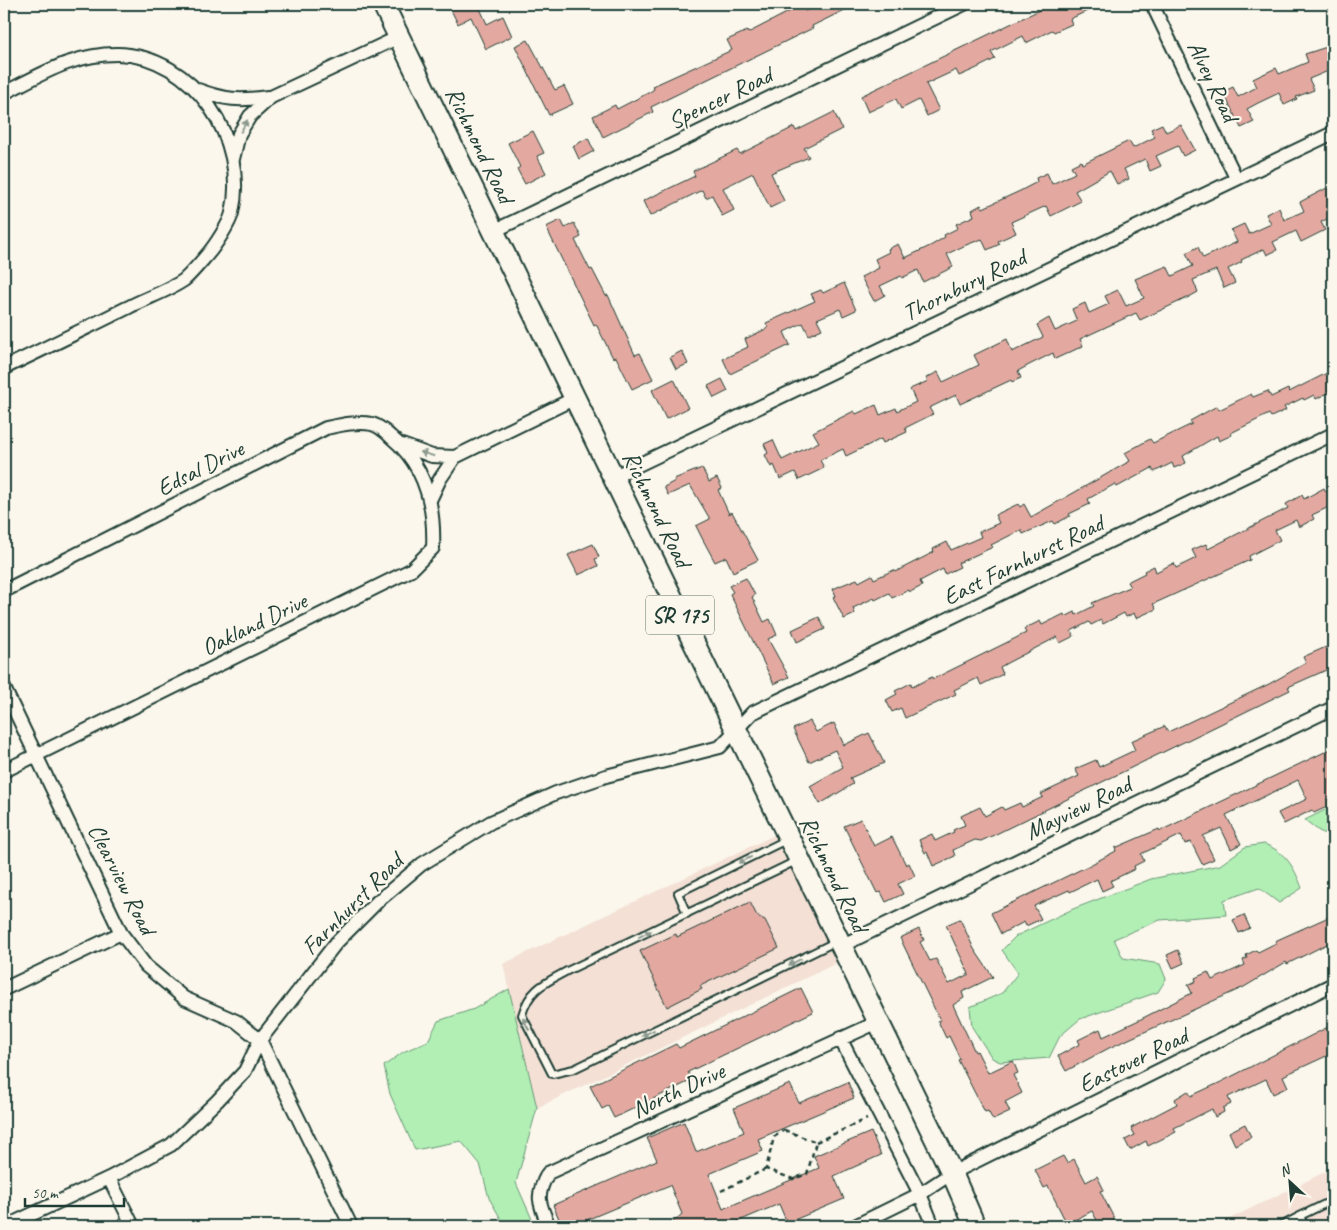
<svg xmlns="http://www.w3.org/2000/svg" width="1337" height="1230" viewBox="0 0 1337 1230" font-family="Caveat,sans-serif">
	<rect width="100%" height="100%" fill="#fbf7ec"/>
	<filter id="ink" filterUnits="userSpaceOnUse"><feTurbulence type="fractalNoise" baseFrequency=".02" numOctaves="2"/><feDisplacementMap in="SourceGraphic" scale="10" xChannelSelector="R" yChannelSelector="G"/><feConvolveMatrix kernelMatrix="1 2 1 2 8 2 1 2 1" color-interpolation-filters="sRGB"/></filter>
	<g filter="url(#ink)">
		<path fill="#f4e0d5" d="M785,830L847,958L537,1108L503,964Z
			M1333,1168V1226H1215Z"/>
		<path fill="#b1efb5" stroke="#689674" d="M1333,806V837L1319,831L1305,820Z
			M1264,844C1286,852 1294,867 1302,888L1279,903L1259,888L1224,900L1226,915L1160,920L1114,939L1123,958L1160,964L1166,979L1158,992L1080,1019L1060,1036L1049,1058L1000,1062L992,1058L972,1027L970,1007L1002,993L1018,973L1002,950L1016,936L1073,909L1151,879L1220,865L1245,847Z
			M509,989L537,1108L516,1183L535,1226H505L489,1198L480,1164L461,1141L415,1150L390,1094L384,1066L403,1052L428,1041L438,1021L474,1009Z"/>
		<path fill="#e3a9a0" stroke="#1f3d34" d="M448,4H478L487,24L503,16L512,36L486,49L471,17L458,24Z
			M819,4H857L812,26L813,28L651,107L653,112L603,137L593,116L615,105L617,109L650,92L654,89L653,86L732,50L727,40L747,31L748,33L802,5L805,11Z
			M1052,4H1102L1070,19L1072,24L1054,32L1052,30L1026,43L1023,36L991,52L995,59L975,69L959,76L956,70L926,84L939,110L927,116L919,100L901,109L896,99L868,112L861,96Z
			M528,40L555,90L564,86L573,104L549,115L515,46Z
			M1333,45V69L1309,79L1314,90L1296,97L1297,99L1284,105L1279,93L1258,103L1247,109L1254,122L1241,128L1223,92L1233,87L1238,97L1257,87L1253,79L1276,68L1279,74L1308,62L1305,54Z
			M834,112L842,129L804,148L809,157L771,173L784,201L770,208L753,173L723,188L734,210L722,216L712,195L706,198L702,190L650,216L643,201L695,176L693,171L737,150L740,154L794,127L796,131Z
			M1162,124L1166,132L1181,125L1195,150L1183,156L1178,146L1156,156L1161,166L1150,171L1145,159L1124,169L1129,179L1117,184L1110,171L1075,191L1081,201L1051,216L1046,206L1011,222L1016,233L998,241L1000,244L987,250L982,239L966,245L947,254L953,267L923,282L918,270L902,278L901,276L880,286L885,295L874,301L861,277L879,268L875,259L889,252L888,249L898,244L905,258L932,245L945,237L944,235L958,228L956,224L974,216L972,210L981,205L983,208L1020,191L1037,182L1036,178L1047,173L1052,184L1075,173L1071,166L1081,161L1082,164L1129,141L1133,148L1155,137L1151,129Z
			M533,131L544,153L537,156L546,173L525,184L517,169L520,167L508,143Z
			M588,138L594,151L579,159L573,146Z
			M1329,187L1333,195V216L1321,222L1325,230L1301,242L1296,231L1273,242L1277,250L1267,255L1264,249L1241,260L1242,262L1228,269L1235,283L1224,288L1216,270L1193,280L1198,292L1189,297L1140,320L1136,313L1080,339L1083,346L1055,359L1053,353L1029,365L1018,371L1021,378L1012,382L1011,380L960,404L956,395L929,408L933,414L905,428L907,432L883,443L881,439L846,456L843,449L820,460L824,468L799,480L795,472L780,479L774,465L771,467L765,455L768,453L764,444L773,440L782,460L819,442L813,432L854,411L856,414L876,405L880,415L896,408L897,411L916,402L910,389L928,381L926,378L938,372L943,382L979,365L974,355L1007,339L1012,352L1043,337L1037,325L1049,318L1055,331L1077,321L1072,309L1085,303L1089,313L1109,304L1105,296L1118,290L1126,306L1144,298L1135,279L1167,266L1172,276L1193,266L1186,253L1198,247L1203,258L1237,242L1231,230L1244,224L1249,234L1271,224L1266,214L1279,208L1284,220L1304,211L1300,202Z
			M561,220L565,228L574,223L581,237L575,240L590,270L592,269L606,296L608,295L635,355L640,353L653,379L632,389L616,357L613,358L596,324L594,325L546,227Z
			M844,283L856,310L843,316L840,309L817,319L822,329L809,335L803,323L784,332L790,345L730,374L723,359L748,347L745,339L768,328L766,323L815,301L811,294L821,290L823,293Z
			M682,351L688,364L676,369L670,357Z
			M1333,370V390L1316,399L1314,395L1304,400L1303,398L1284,407L1286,410L1271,417L1269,414L1231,433L1232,435L1219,441L1217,436L1183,456L1186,463L1174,468L1172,463L1154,472L1152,468L1117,487L1115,484L1088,499L1090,504L1069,514L1070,516L1055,524L1053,521L1023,534L1021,530L991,545L993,547L958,563L960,567L945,574L943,569L920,581L922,586L910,592L909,590L892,598L889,593L875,600L874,598L853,608L855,614L844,619L833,597L836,596L833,589L842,585L857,579L859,582L872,575L874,579L894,570L895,572L934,552L933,549L947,542L951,550L981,537L979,532L999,523L995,515L1018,504L1020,507L1024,504L1031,517L1130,461L1125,453L1150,439L1153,443L1192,424L1190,421L1217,406L1219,410L1251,394L1253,397L1268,391L1271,397L1288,389L1289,392Z
			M674,379L688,408L666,419L652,390Z
			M722,379L728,391L714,398L708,386Z
			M702,468L709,482L717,478L722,488L718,490L729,514L732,512L758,560L733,572L726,557L715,562L702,538L696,526L710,519L690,485L668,495L664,487L675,481L674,479Z
			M1324,488L1326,492L1333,489V505L1312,515L1314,519L1299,527L1296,520L1275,530L1280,540L1249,556L1250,560L1153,604L1156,609L1136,618L1134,613L1126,617L1124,613L1103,624L1101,620L1091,625L1089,622L1071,631L1074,636L1060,643L1057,637L1007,663L1000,667L1003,674L981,685L978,678L954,690L956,694L905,718L901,708L892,712L886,700L897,694L895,691L911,683L912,687L932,677L933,679L1026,633L1024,629L1040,621L1042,625L1064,614L1065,617L1075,612L1076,615L1094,606L1092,603L1130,587L1127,582L1145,573L1144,571L1154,566L1156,572L1174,563L1176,568L1196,558L1192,550L1206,544L1208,549L1288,508L1286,504L1302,495L1304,499Z
			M593,544L599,557L595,559L598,566L578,575L568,555Z
			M746,578L755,595L752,597L764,622L770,619L777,635L768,639L789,677L774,684L730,594L733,592L729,586Z
			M819,617L825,629L797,642L792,630Z
			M1326,647L1329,653L1333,650V667L1288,687L1290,690L994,835L981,841L975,840L953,850L955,856L933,866L927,852L925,853L919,840L932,834L935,841L954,832L953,830L965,825L961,816L980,807L985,816L1002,807L1004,810L1020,803L1022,807L1043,797L1041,794L1079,776L1075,769L1096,760L1099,767L1135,750L1131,741L1165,726L1168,732L1269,684L1306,663L1303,657Z
			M810,721L816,732L834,723L844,745L869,733L884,763L850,778L853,784L820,804L810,786L843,767L835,750L809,762L793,729Z
			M1333,748V804L1314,813L1312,810L1284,824L1278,813L1307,799L1298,780L1226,815L1241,844L1231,849L1221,828L1203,836L1214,859L1202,864L1191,842L1185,844L1181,835L1141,854L1144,861L1134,866L1135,869L1110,881L1113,886L1102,891L1097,879L1070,892L1069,890L1034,906L1041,919L1026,926L1024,922L1001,934L991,913L1090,865L1116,851L1115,848L1159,829L1160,831Z
			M861,819L874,846L892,837L906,865L909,863L915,876L898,884L903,894L886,902L881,892L877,893L844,826Z
			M750,902L757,916L765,920L779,948L700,986L702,989L667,1007L640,951L676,934L677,937Z
			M1244,915L1250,928L1239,933L1233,920Z
			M1333,915V941L1287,964L1286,962L1244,987L1109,1048L1066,1071L1058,1056L1080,1044L1078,1040L1100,1029L1103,1037L1139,1020L1192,993L1188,985L1196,981L1195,978L1208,972L1212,980L1245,965L1243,960L1247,958L1246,955L1256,950L1258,952L1276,943L1275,941Z
			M960,919L974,949L993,977L962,992L964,998L953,1005L975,1052L977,1051L988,1073L1013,1061L1018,1073L1013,1075L1022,1093L1005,1102L1010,1112L993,1120L988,1111L985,1112L978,1099L958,1060L960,1059L949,1036L946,1038L938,1021L940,1020L900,938L919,929L924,940L920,942L930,961L936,959L949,984L969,974L946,925Z
			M1178,950L1184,963L1173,968L1167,955Z
			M801,988L813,1012L688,1072L692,1080L614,1118L608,1106L602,1109L590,1086L676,1044L679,1048Z
			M1328,1027L1333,1038V1053L1283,1076L1288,1087L1273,1094L1266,1079L1228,1097L1231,1104L1223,1108L1224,1112L1215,1117L1212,1109L1174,1128L1176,1132L1148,1146L1146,1141L1130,1150L1125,1140L1135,1135L1131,1128L1177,1104L1175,1099L1188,1091L1191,1096L1193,1095L1221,1082Z
			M848,1082L854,1098L758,1139L763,1151L709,1174L723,1209L819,1168L814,1156L871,1132L881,1155L834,1176L844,1199L787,1223L779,1204L732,1224L734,1226H669L682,1214L670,1185L572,1226H562L553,1205L657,1160L647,1138L684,1122L696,1152L744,1132L734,1108L790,1084L799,1103Z
			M1245,1124L1251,1137L1235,1145L1229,1132Z
			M1063,1156L1067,1163L1074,1159L1086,1182L1097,1176L1104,1190L1100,1191L1115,1220L1100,1226L1092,1211L1067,1224L1048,1186L1044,1188L1035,1170Z"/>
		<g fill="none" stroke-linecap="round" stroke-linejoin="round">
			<g stroke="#1f3d34" stroke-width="10">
				<path id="service" d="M796,861L567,971C545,983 529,989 522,1015L552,1074L574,1069L837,941
					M687,914L678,893L788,839
					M1281,1226L1300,1216
					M1305,1226L1300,1216L1333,1200"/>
			</g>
			<g stroke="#1f3d34" stroke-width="16">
				<path id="minor" d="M1152,4L1236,178
					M198,90C225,100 239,101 268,97
					M4,93C42,74 73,54 117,54C194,55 249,141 232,213C230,223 214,247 207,255C200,263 192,273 184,280C168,291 146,298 129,307C88,327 46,348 4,368
					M233,159L239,134L250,116L271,97L399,37
					M494,231L964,4
					M402,445L432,456L455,457
					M613,477L1333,133
					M430,500L440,479L455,457L575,398
					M4,591L326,428C340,425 357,421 372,424C379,426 386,432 391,437C425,465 435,505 433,548L411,570L4,771
					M4,688L121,933L146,966L184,998L236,1021L260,1040L351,1226
					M841,946L1333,708
					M4,989L121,933
					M840,1038L920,1194L933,1226
					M109,1178L133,1226
					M7,1226L109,1178L171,1145L217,1101L245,1071L260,1040L336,943L378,901L422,864L491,822L556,793L606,776L720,747L752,713L1333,434
					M549,1226C539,1203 535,1196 548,1173L878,1022
					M855,1226L920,1194L952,1173L1333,984"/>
			</g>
			<g stroke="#1f3d34" stroke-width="24">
				<path id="primary" d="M383,4L952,1173L975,1226"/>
			</g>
			<path stroke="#1f3d34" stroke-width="2.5" stroke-dasharray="5 4" stroke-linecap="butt" d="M784,1130L816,1142L807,1174L793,1179L766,1169L774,1137Z
				M816,1142L867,1119
				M721,1191L766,1169"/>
			<use href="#service" stroke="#fbf7ec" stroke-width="6"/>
			<use href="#minor" stroke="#fbf7ec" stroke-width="12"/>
			<use href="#primary" stroke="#fbf7ec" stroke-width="20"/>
		</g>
		<defs><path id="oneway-solid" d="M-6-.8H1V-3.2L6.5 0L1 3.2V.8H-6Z" transform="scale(1.25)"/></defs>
		<g fill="#8d9a90">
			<use href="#oneway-solid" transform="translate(244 126) rotate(-60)"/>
			<use href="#oneway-solid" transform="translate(427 454) rotate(-163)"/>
			<use href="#oneway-solid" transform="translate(745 860) rotate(154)"/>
			<use href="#oneway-solid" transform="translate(645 934) rotate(-26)"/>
			<use href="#oneway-solid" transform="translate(795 962) rotate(154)"/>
			<use href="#oneway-solid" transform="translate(526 1024) rotate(-117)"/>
			<use href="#oneway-solid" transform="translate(648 1033) rotate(154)"/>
		</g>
	</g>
	<g text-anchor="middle" stroke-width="4.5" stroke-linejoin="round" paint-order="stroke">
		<rect fill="#fbf7ec" stroke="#61756b" stroke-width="1" x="646" y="595.5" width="68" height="39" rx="4"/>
		<g font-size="22" font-weight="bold" fill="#1f3d34">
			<text x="680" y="623">SR 175</text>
		</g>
		<g font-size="24" fill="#1f3d34" stroke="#fbf7ec">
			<text transform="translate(1213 81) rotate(64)" y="8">Alvey Road</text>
			<text transform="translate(720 98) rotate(-26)" y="8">Spencer Road</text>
			<text transform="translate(480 145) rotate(64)" y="8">Richmond Road</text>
			<text transform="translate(964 285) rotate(-26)" y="8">Thornbury Road</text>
			<text transform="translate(200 468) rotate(-27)" y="8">Edsal Drive</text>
			<text transform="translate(657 509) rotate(64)" y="8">Richmond Road</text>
			<text transform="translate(1023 560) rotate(-26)" y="8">East Farnhurst Road</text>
			<text transform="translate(254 624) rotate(-26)" y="8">Oakland Drive</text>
			<text transform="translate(1078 808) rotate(-26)" y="8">Mayview Road</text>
			<text transform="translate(834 874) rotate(64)" y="8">Richmond Road</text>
			<text transform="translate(122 879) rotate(63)" y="8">Clearview Road</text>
			<text transform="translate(352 904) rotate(-45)" y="8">Farnhurst Road</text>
			<text transform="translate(1133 1060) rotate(-26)" y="8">Eastover Road</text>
			<text transform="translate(678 1090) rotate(-25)" y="8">North Drive</text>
		</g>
	</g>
	<rect width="1337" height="1230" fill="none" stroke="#fbf7ec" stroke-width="20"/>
	<rect x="10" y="10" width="1317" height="1210" fill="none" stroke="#1f3d34" stroke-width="2" filter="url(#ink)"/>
	<g transform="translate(1290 1182) rotate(334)" stroke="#fbf7ec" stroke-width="4" paint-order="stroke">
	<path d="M0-4L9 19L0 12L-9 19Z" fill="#1f3d34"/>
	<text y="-8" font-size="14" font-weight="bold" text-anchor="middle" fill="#1f3d34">N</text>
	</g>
	<path d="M25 1198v8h99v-8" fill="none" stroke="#1f3d34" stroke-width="2.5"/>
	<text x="32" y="1198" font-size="15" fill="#1f3d34" stroke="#fbf7ec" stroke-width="4" paint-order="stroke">50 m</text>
</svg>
